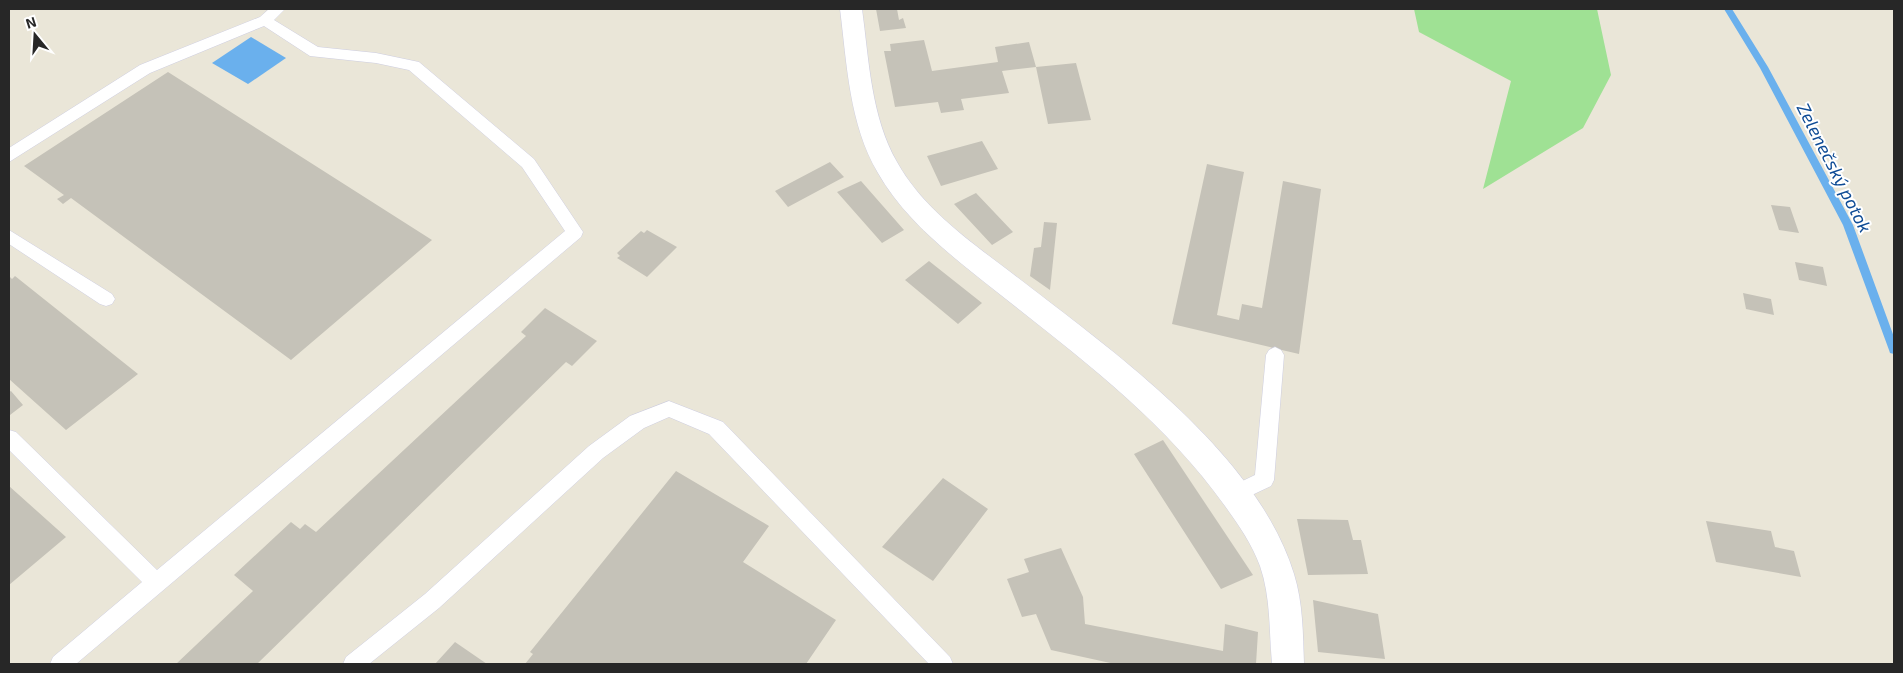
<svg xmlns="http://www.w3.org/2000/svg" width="1903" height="673" viewBox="0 0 1903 673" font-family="'Exo 2',sans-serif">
	<rect width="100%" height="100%" fill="#eae6d8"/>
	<path fill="#9fe194" d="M1414,9H1597L1611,75L1583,128L1483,189L1511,81L1419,32Z"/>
	<path fill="#6ab0ed" d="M251,37L286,58L248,84L212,63Z"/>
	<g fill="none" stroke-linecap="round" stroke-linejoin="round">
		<path fill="#6ab0ed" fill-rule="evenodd" d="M1724,9H1732L1768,67L1853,225L1894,337V354L1890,353L1889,350L1843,225L1760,68Z"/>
	</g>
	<path fill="#c5c2b8" d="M876,9H897L899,20L903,18L906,28L880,31Z
		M924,40L932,71L998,62L995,47L1029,42L1036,67L1002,71L1009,93L961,99L964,110L941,113L938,102L895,107L884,51H891L890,44Z
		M1076,63L1091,120L1048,124L1036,67Z
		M168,72L432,240L291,360L71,198L63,204L57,199L64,195L24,166Z
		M982,141L998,169L941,186L927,156Z
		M830,162L844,177L788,207L775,191Z
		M1207,164L1244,172L1217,315L1239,320L1242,304L1262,308L1283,181L1321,189L1299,354L1172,324Z
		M861,181L904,230L882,243L837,192Z
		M976,193L1013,232L992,245L954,204Z
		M1771,205L1790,207L1799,233L1779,230Z
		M1044,222L1057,223L1050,290L1030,276L1034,248L1041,247Z
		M647,230L677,247L647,277L617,258L620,256L617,253L641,231L644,233Z
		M929,261L982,303L958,324L905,280Z
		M1795,262L1823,267L1827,286L1799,280Z
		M9,276L12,279L15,276L138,374L66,430L9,379Z
		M1743,293L1771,299L1774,315L1746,309Z
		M545,308L597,341L572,366L566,362L257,664H176L253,591L234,575L291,522L300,529L305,524L316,532L526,336L521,332Z
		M11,391L23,405L10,415L9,392Z
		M1163,440L1253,575L1221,589L1134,454Z
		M676,471L769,526L743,562L836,620L806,664H525L533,654L530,652Z
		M943,478L988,509L933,581L882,547Z
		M9,486L66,537L9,585Z
		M1297,519L1348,520L1353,540H1361L1368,574L1308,575Z
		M1706,521L1771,531L1775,547L1794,551L1801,577L1716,562Z
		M1061,548L1083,597L1085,624L1223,651L1225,624L1258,632L1256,664H1115L1051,650L1036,614L1022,617L1007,579L1029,572L1024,559Z
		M1313,600L1378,614L1385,659L1318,652Z
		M455,642L487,664H435Z"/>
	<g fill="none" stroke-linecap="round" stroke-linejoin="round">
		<g stroke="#cecee1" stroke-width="1">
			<path id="lane" d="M269,9H285L274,20L318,47L376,53L419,62L534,159L583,232L581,237L76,664H50L53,657L142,582L9,450V430L16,432L157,570L565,231L522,167L409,70L376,63L310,56L264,26L150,73L9,162V148L140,65L260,17Z
				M9,230L112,294L115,299L112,304L106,306L100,304L9,244Z
				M1275,347L1281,350L1284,355L1274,480L1271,486L1235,503L1228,500L1225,494L1228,488L1255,475L1266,355L1269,350Z
				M669,401L723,422L950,657L953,664H929L709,434L669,417L644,428L603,458L439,608L369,664H343L346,657L425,594L589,446L630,416Z"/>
		</g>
		<g stroke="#cecee1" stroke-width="1">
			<path id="secondary" d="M840,9H862C869,60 871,117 897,162C923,209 971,242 1013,274C1111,350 1256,451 1294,574C1303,603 1303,634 1304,664H1272C1269,631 1271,598 1260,566C1252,544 1238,524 1225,506C1163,419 1079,357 997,292C953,257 906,222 878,173C849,124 847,64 840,9Z"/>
		</g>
		<use href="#lane" fill="#fff" fill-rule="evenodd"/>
		<use href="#secondary" fill="#fff" fill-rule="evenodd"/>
	</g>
	<g text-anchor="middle" stroke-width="4" stroke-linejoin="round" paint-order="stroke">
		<g font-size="18" font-style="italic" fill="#0e4b95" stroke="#fff">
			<text transform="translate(1834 168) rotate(63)" y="6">Zelenečský potok</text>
		</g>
	</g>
	<rect width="1903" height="673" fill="none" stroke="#272727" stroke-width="20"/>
	<g transform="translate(35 35) rotate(342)" stroke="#ffffff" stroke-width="4" paint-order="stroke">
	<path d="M0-4L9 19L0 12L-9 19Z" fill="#272727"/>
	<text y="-8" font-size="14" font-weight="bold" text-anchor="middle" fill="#272727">N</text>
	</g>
</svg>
